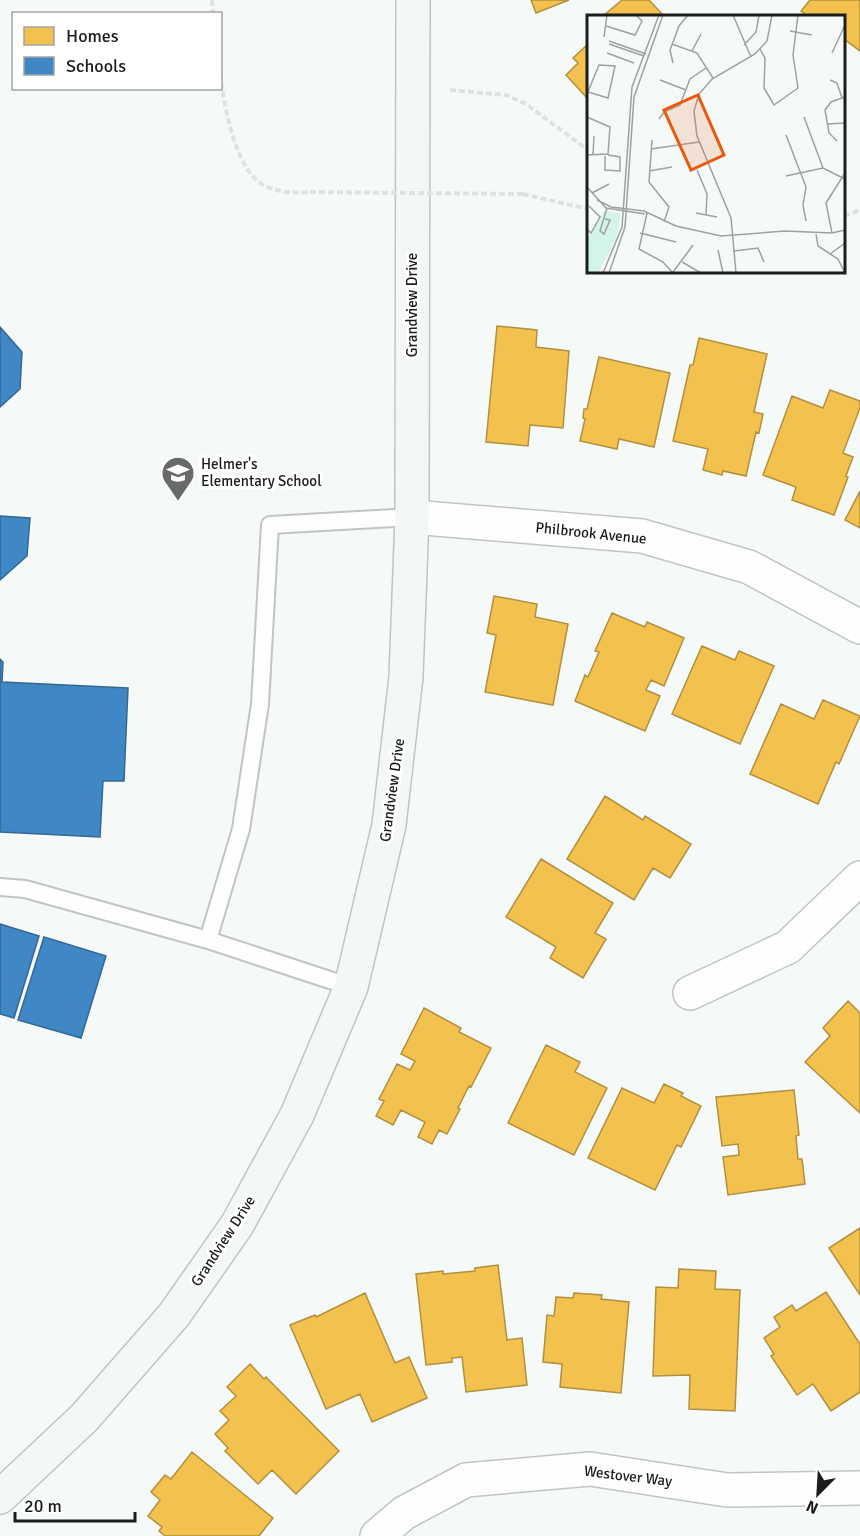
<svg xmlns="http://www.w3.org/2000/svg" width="860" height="1536" viewBox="0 0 860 1536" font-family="Signika,sans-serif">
	<rect width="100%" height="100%" fill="#f5faf8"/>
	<path fill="#f2c14e" stroke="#b1903f" stroke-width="1.5" d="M531,0H569L536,13Z
		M622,0H649L664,16H603Z
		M810,0H860V51L844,39V16H808L801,11Z
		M588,44V99L566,75L578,63L573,58Z
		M497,326L537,330L536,347L569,351L563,428L530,425L528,446L486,442Z
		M699,338L767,354L754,412L763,414L759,433L756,432L746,476L723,471L722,475L703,470L708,449L673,441L690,365H693Z
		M599,357L670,373L654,447L619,439L617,449L580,441L585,419L583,418L584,409H587Z
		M830,390L860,401V408L843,453L853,457L846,476L848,477L834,515L792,500L796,487L763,475L792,396L823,408Z
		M860,491V528L845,520Z
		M494,596L537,604L535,617L568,624L553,705L485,692L496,635L487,633Z
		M612,613L645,627L647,622L684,638L664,686L651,680L646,690L660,696L645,731L575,701L585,675L588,677L599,652L595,651Z
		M702,646L735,660L739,651L774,666L740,744L672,714Z
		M823,700L860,716L839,764L836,762L818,804L750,774L781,704L814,719Z
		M605,796L643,820L645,816L691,844L670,878L653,868L634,900L567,859Z
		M541,859L613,903L595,933L606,939L583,978L550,958L556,947L506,917Z
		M848,1001L860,1013V1113L805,1062L830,1036L823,1028Z
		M424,1008L461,1028L459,1032L491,1048L471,1087L469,1086L458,1108L460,1109L447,1134L439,1130L432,1144L418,1137L425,1122L401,1110L393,1125L376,1116L384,1101L379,1099L397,1064L410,1070L415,1061L401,1054Z
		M546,1045L580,1062L575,1072L607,1088L574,1155L508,1123Z
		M664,1084L683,1093L681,1096L701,1106L681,1147L677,1145L655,1190L588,1158L622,1088L654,1103Z
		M794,1090L799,1135L796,1136L798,1159H802L805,1184L728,1195L723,1157L739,1155L738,1144L722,1146L716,1097Z
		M860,1228V1295L829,1248Z
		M498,1265L507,1340L522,1338L527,1385L466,1392L462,1357L452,1358V1362L426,1365L416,1274L443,1271V1274L475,1271V1268Z
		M679,1269L716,1271L715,1289L740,1290L735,1411L689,1409L690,1375L653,1376L656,1287L678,1288Z
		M826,1292L860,1344V1392L831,1411L813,1384L797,1395L771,1356L774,1354L764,1338L780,1327L774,1317L792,1305L796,1311Z
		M365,1293L395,1363L409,1357L427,1398L372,1422L360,1394L326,1409L290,1325L315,1315L316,1317Z
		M574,1293L602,1295L601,1299L629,1302L621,1393L560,1387L562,1364L543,1362L547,1315L554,1316L556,1297L573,1298Z
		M250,1364L264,1379L266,1377L339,1451L296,1494L272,1470L258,1484L225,1451L228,1448L215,1434L229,1420L220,1411L236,1396L227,1387Z
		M192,1452L273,1518L259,1536H165L159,1531L162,1527L148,1516L160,1500L151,1492L165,1475L171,1479Z"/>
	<path fill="#3f88c5" stroke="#346892" stroke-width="1.5" d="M0,327L22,352L20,389L0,407Z
		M0,516L30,518L27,556L0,580Z
		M0,659L3,662L2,682L128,688L124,781H103L100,837L0,832Z
		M0,924L39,936L14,1018L0,1014Z
		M44,937L106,956L81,1038L18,1020Z"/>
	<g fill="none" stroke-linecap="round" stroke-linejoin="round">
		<g stroke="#c0c5c3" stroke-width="20">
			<path id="lane" d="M0,887L25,889L208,940L351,987
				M208,940L241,829L260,704L270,525L412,517"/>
		</g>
		<g stroke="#c0c5c3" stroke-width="36">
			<path id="street" d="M412,517L642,536L749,567L860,627
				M690,993L788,947L860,878
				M377,1536L404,1513L466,1480L590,1469L727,1490L860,1488"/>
		</g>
		<g stroke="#c0c5c3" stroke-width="36">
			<path id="secondary" d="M0,1497L84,1418L174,1315L237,1225L297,1115L351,987L389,825L406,677L412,517L413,0"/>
		</g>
		<path stroke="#e0e1e1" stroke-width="4" stroke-dasharray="6 3" stroke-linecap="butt" d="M212,0L213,14
			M220,74C224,104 235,172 265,186C280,193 295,193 310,192
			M450,90L506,95L526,104L588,150
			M523,194L588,209
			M844,216L860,210"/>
		<use href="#lane" stroke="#fefefe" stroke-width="16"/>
		<use href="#street" stroke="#fefefe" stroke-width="33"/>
		<use href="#secondary" stroke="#f3f7f5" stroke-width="33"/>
		<path stroke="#e0e1e1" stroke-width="4" stroke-dasharray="6 3" stroke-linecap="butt" d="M310,192L523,194"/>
	</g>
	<defs>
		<g id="school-pin" transform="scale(1.725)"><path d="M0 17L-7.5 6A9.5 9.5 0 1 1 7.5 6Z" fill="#676a69" stroke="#fff"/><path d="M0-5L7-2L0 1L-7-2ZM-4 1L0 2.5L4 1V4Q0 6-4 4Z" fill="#fff"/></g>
	</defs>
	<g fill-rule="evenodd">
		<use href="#school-pin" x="178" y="473"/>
	</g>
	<g text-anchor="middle" stroke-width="6" stroke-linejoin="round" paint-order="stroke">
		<g font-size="15" fill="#1a1d1c" stroke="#fff">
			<text transform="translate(412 305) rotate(-90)" y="5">Grandview Drive</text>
			<text transform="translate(591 533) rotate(6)" y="5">Philbrook Avenue</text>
			<text transform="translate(392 790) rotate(-82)" y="5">Grandview Drive</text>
			<text transform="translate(223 1241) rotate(-57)" y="5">Grandview Drive</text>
			<text transform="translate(628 1476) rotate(7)" y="5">Westover Way</text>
		</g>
		<g font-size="15" fill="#1a1d1c" stroke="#fff" text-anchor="start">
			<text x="201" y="469">Helmer's<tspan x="201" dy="17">Elementary School</tspan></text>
		</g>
	</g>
	<g transform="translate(587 15)">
		<rect width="258" height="258" fill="#f5faf8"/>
		<path d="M17,195L34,199L29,224L11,258H0V224Z" fill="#d2f4ea"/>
		<path fill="none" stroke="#9da2a0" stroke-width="1.5" d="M146,0L164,42M19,11L48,20L55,6L49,0M203,16L225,20M17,22L20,0M22,26L59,39M22,29L57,41M85,29L110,38L126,63M157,30L169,17L172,0M173,34L178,43L177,73L187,90L211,73L206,40L211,0M105,36L114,19M20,38L47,48M245,38L258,10M86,48L83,35L92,11L101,0M73,65L99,75M243,65L250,68L255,83M0,79L12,50L28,51L21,83L1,77M0,102L23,112L21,139L0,140M217,102L236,153M72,104L77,97L93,90L103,64L119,53M240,109L258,108M199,120L219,172L216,190L219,206M65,125L62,167L82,192L77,207M250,126L242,118L238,95L244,87L258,82M64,134L112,127M6,140L7,121M18,141V155L33,156V142L21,140M110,155L120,179L119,200M62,156L85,152M199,161L236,153L258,164M0,172L19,193L58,199M5,178L22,169M10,185L24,192L57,196L89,211L134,221L198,216L245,218L258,215M60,198L52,234L76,247L86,258M109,198L130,202M18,204L23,205L17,219L13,216L20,193M0,214L4,218L13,202L2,191M53,218L89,227M245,218L239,188L258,158M229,219L231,231L251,244L258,258M131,235L136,258M147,236L171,233L177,247M243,239L258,228M95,247L114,258M86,257L106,230M16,258L35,212L45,72L72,0M22,258L38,212L47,82L76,0M149,258L144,203L110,121L107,96L112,79L125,64L168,39L180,26L185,0"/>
		<path fill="#e8590c" fill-opacity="0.15" stroke="#e8590c" stroke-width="3" d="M111,80L137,140L104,155L77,95Z"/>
		<rect width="258" height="258" fill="none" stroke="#1a1d1c" stroke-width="3"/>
	</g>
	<rect x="12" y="12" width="210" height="78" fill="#ffffff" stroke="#a3a5a4" stroke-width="1.5"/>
	<rect x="24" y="27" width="30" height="18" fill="#f2c14e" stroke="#a3a5a4" stroke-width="1.5"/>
	<text x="66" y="42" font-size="18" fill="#1a1d1c">Homes</text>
	<rect x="24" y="57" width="30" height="18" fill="#3f88c5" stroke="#a3a5a4" stroke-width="1.5"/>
	<text x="66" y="72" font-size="18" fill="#1a1d1c">Schools</text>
	<g transform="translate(818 1494) rotate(204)" stroke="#ffffff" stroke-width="4.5" paint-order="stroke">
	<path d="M0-4.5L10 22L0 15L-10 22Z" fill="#1a1d1c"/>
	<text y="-9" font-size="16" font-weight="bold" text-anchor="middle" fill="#1a1d1c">N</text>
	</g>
	<path d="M15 1512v9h120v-9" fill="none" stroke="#1a1d1c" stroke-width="3"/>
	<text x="24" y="1512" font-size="18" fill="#1a1d1c" stroke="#ffffff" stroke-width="4.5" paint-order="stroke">20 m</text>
</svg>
